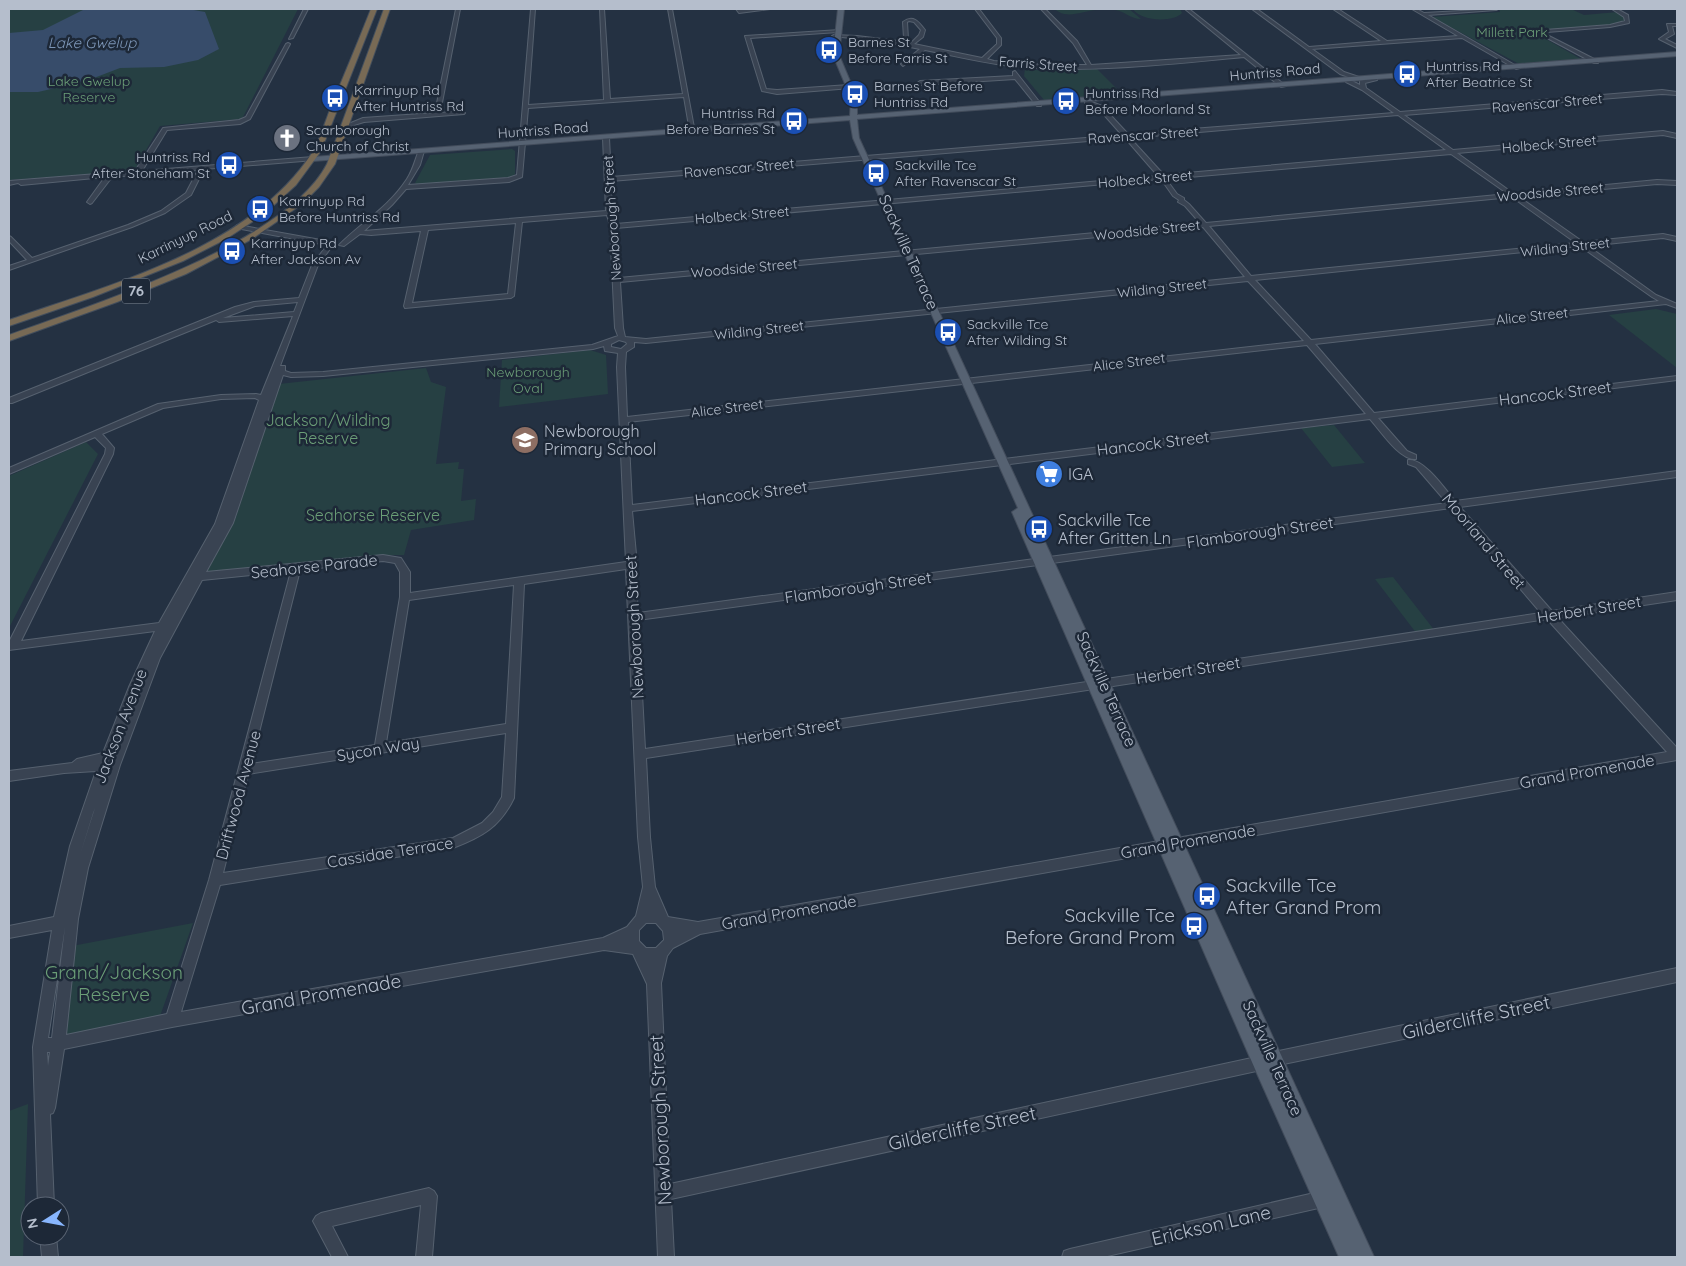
<svg xmlns="http://www.w3.org/2000/svg" width="1686" height="1266" viewBox="0 0 1686 1266" font-family="Quicksand,sans-serif">
	<rect width="100%" height="100%" fill="#243142"/>
	<path fill="#264043" d="M9,9H298L242,119L160,126L134,171L9,180Z
		M1055,9H1129L1141,19C1131,19 1124,11 1115,10C1109,9 1102,10 1096,10C1082,11 1066,20 1055,9Z
		M1133,9H1180L1182,13C1173,23 1140,21 1133,9Z
		M1499,9H1571L1584,15L1618,12L1625,19V22L1611,26L1536,32L1537,34L1581,59L1521,65L1432,17L1500,12Z
		M1025,69L1047,71L1097,69L1124,96L1044,100L1024,76Z
		M512,149L515,151V174L511,177L419,185L415,183L430,155Z
		M1656,309L1677,314V368L1609,315Z
		M590,350L606,355L608,394L499,407L502,360Z
		M426,368L431,382L446,387L436,464L459,462L458,469H464L461,501L476,499L474,520L411,530L404,555H386L206,572L236,517L279,384Z
		M1334,425L1365,463L1332,467L1301,428Z
		M86,442L98,454L9,628V476Z
		M1393,577L1435,631L1417,634L1375,579Z
		M193,923L159,1019L61,1036L72,946Z
		M28,1104L23,1257H9V1111Z"/>
	<path fill="#374c6a" d="M85,9H188L205,12L219,49L198,60L164,67L120,68L86,81L38,92H9V33L43,30Z"/>
	<g fill="none" stroke-linecap="round" stroke-linejoin="round">
		<g stroke="#56616f" stroke-width="2">
			<path id="minor" d="M304,9H308L293,38L289,39Z
				M456,9H460L440,113L462,111L465,113L464,114L364,122L341,129V127L363,118L435,113Z
				M531,9H535L528,105L604,100L600,9H604L610,99L683,94L668,9H672L695,133L690,132L684,97L528,108L522,177L509,182L406,189L392,205L364,231L606,211L603,138L606,136L609,138L611,177L1122,135L1098,108L1085,103V101L1087,100L1102,106L1128,134L1394,113L1362,90L1346,82L1348,79L1360,85V81L1377,78V80L1365,83L1366,88L1400,112L1662,90L1677,92V95L1662,94L1404,115L1453,150L1663,131L1677,134V138L1663,135L1457,153L1514,194L1657,180L1677,181V185L1657,184L1519,197L1583,242L1663,234L1677,237V241L1663,238L1588,246L1656,295L1677,304V308L1666,304L1315,344L1374,413L1677,376V380L1378,418L1407,451L1416,455V459C1400,461 1380,430 1370,419L632,511L637,565L635,567L638,613L1447,503L1416,467L1408,464V460C1424,458 1445,489 1455,501L1677,471V477L1460,507L1552,611L1677,592V600L1558,618L1677,748V760L700,934L673,948L667,956L661,983L670,1184L1261,1056L1266,1058L1268,1063L1266,1068L1261,1070L671,1199L674,1257H658L647,984L633,954L604,950L172,1027L64,1049L55,1108L53,1113L50,1114L54,1206H38L33,1047L52,930L9,938V926L54,917L70,846L96,771L64,773L9,781V771L72,763L77,759L103,753L129,687L155,631L9,650V642L105,454L106,448L95,437L9,474V468L158,404L221,395L256,394L261,395L293,316L219,322L216,320L12,403H9V398L235,307L254,302L299,298L312,265L325,248L327,247L330,249L318,265L280,366H285V371L291,373L323,372L592,345L618,336L615,328L610,226L607,215L522,222L514,296L511,298L405,308L404,306L421,231L371,235L360,234L344,246L339,245C362,222 388,208 407,179C413,170 415,160 419,150L424,151L420,165L408,185L508,178L517,175ZM1398,115L1446,150L1164,175L1130,138ZM1125,138L1158,176L616,224L612,213L611,181ZM1451,154L1508,194L1206,223L1189,204L1184,200V198L1177,194L1166,179ZM1161,179L1173,196L1179,200L1178,202L1185,206L1200,223L619,278L616,228ZM1512,197L1576,243L1251,276L1209,226ZM516,223L508,294L412,303L428,230ZM1203,227L1245,277L646,339L625,337L623,328L620,282ZM1580,246L1652,297L1659,301L1311,340L1255,280ZM1248,281L1304,341L627,417L625,367L626,352L634,347V342L646,343ZM298,302L294,312L223,318L255,306ZM619,340L626,342L627,344L621,349L611,347V344ZM1307,345L1366,414L632,505L628,422ZM604,346L605,351L618,353L617,367L626,562L410,593V572L401,558L383,555L206,572L233,523L283,375L291,377L323,376L593,349ZM255,398L259,400L215,524L159,623L21,641L113,454L114,448L102,434L163,408L221,399ZM1451,508L1541,613L645,749L638,620ZM383,561L395,563L400,572V597L375,745L251,764L300,570ZM626,569L638,837L643,887L636,916L627,927L603,938L181,1012L220,885L453,848C482,837 500,827 514,798L524,584ZM291,571L209,880L167,1014L66,1035L78,919L88,868L120,765L160,658L202,580ZM514,585L506,724L386,743L409,600ZM1547,619L1667,752L698,922L668,917L655,887L650,837L646,758ZM506,733L502,797L493,812L482,823L453,838L223,873L248,774ZM95,808L93,813L80,855ZM646,923H656L663,931L664,940L656,948H646L639,941V930ZM65,927L52,1038H48ZM47,1052H50L48,1066Z
				M736,9H740L741,10L770,9L739,13Z
				M975,9H979L1001,38V45L987,59L994,61L1045,65H1087L1073,43L1041,9H1045L1077,41L1091,65L1241,55L1185,9H1189L1286,86L1281,87L1244,57C1170,64 1094,73 1019,67C987,64 956,56 925,50L903,66L901,64L920,49L880,41L832,36L834,35L857,36L898,41L904,38L903,22C913,14 919,22 925,30L923,37L914,44L982,58L997,44V38ZM909,21L914,22L921,30L919,35L910,44L903,42L908,39L907,22Z
				M1252,9H1257L1309,47L1381,41L1333,9H1338L1387,41L1458,36L1412,9H1417L1424,13L1498,9L1496,10L1428,15L1520,68L1516,69L1462,38L1312,49L1344,72L1359,77L1357,80L1340,74Z
				M1612,9H1617L1628,15L1629,23L1610,27L1547,32L1545,34L1598,61V63H1594L1536,32L1538,31L1542,32L1545,30L1610,25L1625,21L1624,17Z
				M1667,24H1677V26H1672L1674,34L1665,39L1677,45V48L1659,39L1669,32Z
				M840,30L838,32L750,38L766,89L777,90L849,85L851,88L777,94L762,91L745,36Z
				M288,43L290,44L250,119L240,124L167,130L142,171L313,157L316,159L315,160L204,169L191,195L165,213L132,227L9,270V266L27,260L9,241V236L11,237L32,258L128,225L161,211L186,193L198,170L139,174L136,177L133,175L112,177L92,203L90,204L87,202L105,177L21,185L18,183L9,185V181L135,171L163,128L239,120L246,117L286,44Z
				M1015,71L1041,104V106H1037L1015,79L920,85L917,83L920,81L1013,76V72Z
				M238,225L332,242L335,244L332,246L236,228V226Z
				M1677,968V982L1274,1066L1269,1064L1267,1059L1269,1054L1274,1052Z
				M429,1188L434,1191L437,1196L432,1257H416L421,1205L332,1226L348,1257H332L313,1221L316,1216L321,1213Z
				M1323,1191L1328,1194L1331,1199L1328,1204L1323,1207L1103,1257H1062L1064,1251L1070,1249Z
				M40,1236H56L58,1257H42Z"/>
		</g>
		<g stroke="#424c5b" stroke-width="2">
			<path id="major" d="M838,9H844L839,55L857,98V115L1677,52V56L857,119L859,138L1374,1257H1339L1255,1069L1012,512L1018,508L853,138L850,120L313,161L309,159L313,157L850,116L851,98L833,55Z"/>
		</g>
		<g stroke="#434e5c" stroke-width="2">
			<path id="highway" d="M371,9H377L321,151L296,185L264,214L226,239L183,261L93,297L9,326V320C112,284 249,249 312,153C320,140 325,122 331,107C344,75 358,42 371,9Z
				M384,9H390L335,164L319,187L302,204L252,239L186,274L117,302L9,341V335C91,305 286,244 327,164Z"/>
		</g>
		<use href="#minor" fill="#394352" fill-rule="evenodd"/>
		<use href="#major" fill="#566272" fill-rule="evenodd"/>
		<use href="#highway" fill="#786a55" fill-rule="evenodd"/>
	</g>
	<defs>
		<g id="bus-disc" transform="scale(1.4375)"><circle r="9.5" fill="#1a4fb4" stroke="#1d2837"/><path d="M-5-6H5V4H4V6H2V4H-2V6H-4V4H-5ZM-3.5-4V0h7V-4ZM-3.5 1.2v1.5H-2V1.2ZM2 1.2v1.5H3.5V1.2Z" fill="#fff"/></g>
		<g id="church-disc" transform="scale(1.4375)"><circle r="9.5" fill="#6b7280" stroke="#1d2837"/><path d="M-1.2-6h2.4v3.5h3.3v2.4h-3.3V6h-2.4V-.1h-3.3v-2.4h3.3Z" fill="#fff"/></g>
		<g id="school-disc" transform="scale(1.4375)"><circle r="9.5" fill="#8d6e63" stroke="#1d2837"/><path d="M0-5L7-2L0 1L-7-2ZM-4 1L0 2.5L4 1V4Q0 6-4 4Z" fill="#fff"/></g>
		<g id="supermarket-disc" transform="scale(1.4375)"><circle r="9.5" fill="#3f7fe0" stroke="#1d2837"/><path d="M-6-5.5h2.5l.6 2H6L4.5 2H-2.5L-4.4-4H-6ZM-1.5 3.2a1.3 1.3 0 1 0 .1 0ZM3 3.2a1.3 1.3 0 1 0 .1 0Z" fill="#fff"/></g>
	</defs>
	<g fill-rule="evenodd">
		<use href="#bus-disc" x="829" y="50"/>
		<use href="#bus-disc" x="1407" y="74"/>
		<use href="#bus-disc" x="855" y="94"/>
		<use href="#bus-disc" x="335" y="98"/>
		<use href="#bus-disc" x="1066" y="101"/>
		<use href="#bus-disc" x="794" y="121"/>
		<use href="#church-disc" x="287" y="138"/>
		<use href="#bus-disc" x="229" y="165"/>
		<use href="#bus-disc" x="876" y="173"/>
		<use href="#bus-disc" x="260" y="209"/>
		<use href="#bus-disc" x="232" y="251"/>
		<use href="#bus-disc" x="948" y="332"/>
		<use href="#school-disc" x="525" y="440"/>
		<use href="#supermarket-disc" x="1049" y="474"/>
		<use href="#bus-disc" x="1039" y="529"/>
		<use href="#bus-disc" x="1207" y="896"/>
		<use href="#bus-disc" x="1194" y="926"/>
	</g>
	<g text-anchor="middle" stroke-width="5" stroke-linejoin="round" paint-order="stroke">
		<g font-size="14" fill="#6b9e77" stroke="#1d2837">
			<text x="1512" y="37">Millett Park</text>
			<text x="89" y="86">Lake Gwelup<tspan x="89" dy="16">Reserve</tspan></text>
			<text x="528" y="377">Newborough<tspan x="528" dy="16">Oval</tspan></text>
		</g>
		<g font-size="14" fill="#b5becc" stroke="#1d2837" text-anchor="start">
			<text x="848" y="47">Barnes St<tspan x="848" dy="16">Before Farris St</tspan></text>
			<text x="1426" y="71">Huntriss Rd<tspan x="1426" dy="16">After Beatrice St</tspan></text>
			<text x="874" y="91">Barnes St Before<tspan x="874" dy="16">Huntriss Rd</tspan></text>
			<text x="354" y="95">Karrinyup Rd<tspan x="354" dy="16">After Huntriss Rd</tspan></text>
			<text x="1085" y="98">Huntriss Rd<tspan x="1085" dy="16">Before Moorland St</tspan></text>
			<text x="775" y="118" text-anchor="end">Huntriss Rd<tspan x="775" dy="16">Before Barnes St</tspan></text>
			<text x="306" y="135">Scarborough<tspan x="306" dy="16">Church of Christ</tspan></text>
			<text x="210" y="162" text-anchor="end">Huntriss Rd<tspan x="210" dy="16">After Stoneham St</tspan></text>
			<text x="895" y="170">Sackville Tce<tspan x="895" dy="16">After Ravenscar St</tspan></text>
			<text x="279" y="206">Karrinyup Rd<tspan x="279" dy="16">Before Huntriss Rd</tspan></text>
			<text x="251" y="248">Karrinyup Rd<tspan x="251" dy="16">After Jackson Av</tspan></text>
			<text x="967" y="329">Sackville Tce<tspan x="967" dy="16">After Wilding St</tspan></text>
		</g>
		<g font-size="14" fill="#b5becc" stroke="#1d2837">
			<text transform="translate(1038 64) rotate(4)" y="5">Farris Street</text>
			<text transform="translate(1275 72) rotate(-5)" y="5">Huntriss Road</text>
			<text transform="translate(1547 103) rotate(-5)" y="5">Ravenscar Street</text>
			<text transform="translate(543 130) rotate(-4)" y="5">Huntriss Road</text>
			<text transform="translate(1143 135) rotate(-4)" y="5">Ravenscar Street</text>
			<text transform="translate(1549 144) rotate(-5)" y="5">Holbeck Street</text>
			<text transform="translate(739 168) rotate(-5)" y="5">Ravenscar Street</text>
			<text transform="translate(1145 179) rotate(-5)" y="5">Holbeck Street</text>
			<text transform="translate(1550 192) rotate(-5)" y="5">Woodside Street</text>
			<text transform="translate(742 215) rotate(-5)" y="5">Holbeck Street</text>
			<text transform="translate(612 218) rotate(-94)" y="5">Newborough Street</text>
			<text transform="translate(1147 230) rotate(-6)" y="5">Woodside Street</text>
			<text transform="translate(185 237) rotate(-26)" y="5">Karrinyup Road</text>
			<text transform="translate(1565 247) rotate(-6)" y="5">Wilding Street</text>
			<text transform="translate(744 268) rotate(-5)" y="5">Woodside Street</text>
			<text transform="translate(1162 288) rotate(-6)" y="5">Wilding Street</text>
			<text transform="translate(1532 316) rotate(-6)" y="5">Alice Street</text>
			<text transform="translate(759 330) rotate(-6)" y="5">Wilding Street</text>
			<text transform="translate(1129 362) rotate(-7)" y="5">Alice Street</text>
			<text transform="translate(727 408) rotate(-7)" y="5">Alice Street</text>
		</g>
		<g font-size="15" font-style="italic" fill="#7b94b5" stroke="#1d2837">
			<text x="92" y="48">Lake Gwelup</text>
		</g>
		<rect fill="#1d2837" stroke="#87919f" stroke-width="1" x="122" y="278.5" width="28" height="25" rx="4"/>
		<g font-size="15" font-weight="bold" fill="#b5becc">
			<text x="136" y="296">76</text>
		</g>
		<g font-size="16" fill="#b5becc" stroke="#1d2837">
			<text transform="translate(909 252) rotate(66)" y="6">Sackville Terrace</text>
			<text transform="translate(1555 393) rotate(-7)" y="6">Hancock Street</text>
			<text transform="translate(1153 443) rotate(-7)" y="6">Hancock Street</text>
			<text transform="translate(751 493) rotate(-7)" y="6">Hancock Street</text>
			<text transform="translate(1260 532) rotate(-8)" y="6">Flamborough Street</text>
			<text transform="translate(1484 541) rotate(50)" y="6">Moorland Street</text>
			<text transform="translate(314 566) rotate(-6)" y="6">Seahorse Parade</text>
			<text transform="translate(858 587) rotate(-8)" y="6">Flamborough Street</text>
			<text transform="translate(1589 609) rotate(-9)" y="6">Herbert Street</text>
			<text transform="translate(634 627) rotate(-93)" y="6">Newborough Street</text>
			<text transform="translate(1188 670) rotate(-9)" y="6">Herbert Street</text>
			<text transform="translate(1107 689) rotate(66)" y="6">Sackville Terrace</text>
			<text transform="translate(120 726) rotate(-69)" y="6">Jackson Avenue</text>
			<text transform="translate(788 731) rotate(-9)" y="6">Herbert Street</text>
			<text transform="translate(378 749) rotate(-9)" y="6">Sycon Way</text>
			<text transform="translate(1587 771) rotate(-10)" y="6">Grand Promenade</text>
			<text transform="translate(238 795) rotate(-75)" y="6">Driftwood Avenue</text>
			<text transform="translate(1188 841) rotate(-10)" y="6">Grand Promenade</text>
			<text transform="translate(390 852) rotate(-9)" y="6">Cassidae Terrace</text>
			<text transform="translate(789 912) rotate(-10)" y="6">Grand Promenade</text>
			<text transform="translate(1273 1058) rotate(66)" y="6">Sackville Terrace</text>
		</g>
		<g font-size="16" fill="#6b9e77" stroke="#1d2837">
			<text x="328" y="426">Jackson/Wilding<tspan x="328" dy="18">Reserve</tspan></text>
			<text x="373" y="521">Seahorse Reserve</text>
		</g>
		<g font-size="16" fill="#b5becc" stroke="#1d2837" text-anchor="start">
			<text x="544" y="437">Newborough<tspan x="544" dy="18">Primary School</tspan></text>
			<text x="1068" y="480">IGA</text>
			<text x="1058" y="526">Sackville Tce<tspan x="1058" dy="18">After Gritten Ln</tspan></text>
		</g>
		<g font-size="19" fill="#b5becc" stroke="#1d2837" text-anchor="start">
			<text x="1226" y="892">Sackville Tce<tspan x="1226" dy="22">After Grand Prom</tspan></text>
			<text x="1175" y="922" text-anchor="end">Sackville Tce<tspan x="1175" dy="22">Before Grand Prom</tspan></text>
		</g>
		<g font-size="19" fill="#6b9e77" stroke="#1d2837">
			<text x="114" y="979">Grand/Jackson<tspan x="114" dy="22">Reserve</tspan></text>
		</g>
		<g font-size="19" fill="#b5becc" stroke="#1d2837">
			<text transform="translate(321 994) rotate(-10)" y="7">Grand Promenade</text>
			<text transform="translate(1476 1017) rotate(-12)" y="7">Gildercliffe Street</text>
			<text transform="translate(660 1120) rotate(-93)" y="7">Newborough Street</text>
			<text transform="translate(962 1128) rotate(-12)" y="7">Gildercliffe Street</text>
			<text transform="translate(1211 1225) rotate(-13)" y="7">Erickson Lane</text>
		</g>
	</g>
	<rect width="1686" height="1266" fill="none" stroke="#b5becc" stroke-width="20"/>
	<g transform="translate(45 1221) rotate(259)"><circle r="24" fill="#1d2837" stroke="#5a6473"/>
	<path d="M0-4L9 19L0 12L-9 19Z" fill="#88b6fe"/>
	<text y="-8" font-size="14" font-weight="bold" text-anchor="middle" fill="#b5becc">N</text>
	</g>
</svg>
